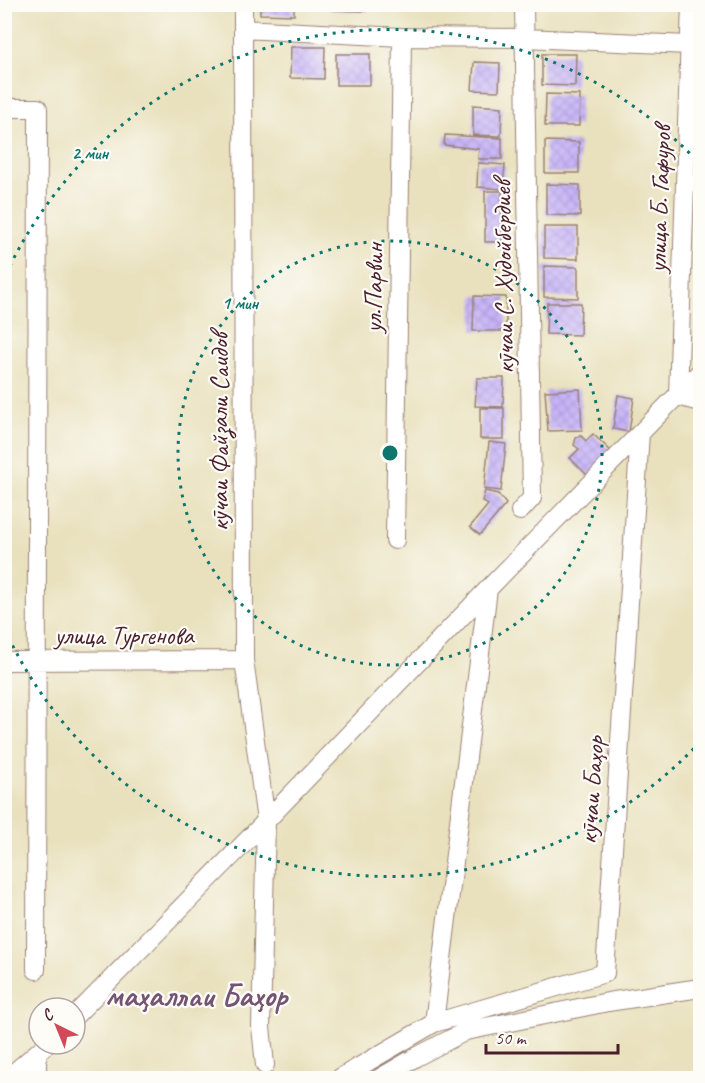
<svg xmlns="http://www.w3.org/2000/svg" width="705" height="1083" viewBox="0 0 705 1083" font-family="Caveat,sans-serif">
	<defs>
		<pattern id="building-cross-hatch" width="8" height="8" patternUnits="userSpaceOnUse" patternTransform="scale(1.5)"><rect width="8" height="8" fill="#c6b4f8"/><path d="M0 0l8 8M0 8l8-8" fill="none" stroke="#ac9ad5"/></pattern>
	</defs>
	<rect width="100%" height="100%" fill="#fdfcf7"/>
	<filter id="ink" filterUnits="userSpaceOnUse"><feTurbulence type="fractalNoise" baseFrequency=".0167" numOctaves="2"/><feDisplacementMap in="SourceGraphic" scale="12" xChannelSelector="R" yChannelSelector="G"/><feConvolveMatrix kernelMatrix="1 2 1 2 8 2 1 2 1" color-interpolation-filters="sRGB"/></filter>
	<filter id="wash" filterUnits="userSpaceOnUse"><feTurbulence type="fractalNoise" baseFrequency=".008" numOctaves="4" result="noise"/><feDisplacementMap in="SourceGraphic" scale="24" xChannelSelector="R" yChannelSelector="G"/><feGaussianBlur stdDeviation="1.35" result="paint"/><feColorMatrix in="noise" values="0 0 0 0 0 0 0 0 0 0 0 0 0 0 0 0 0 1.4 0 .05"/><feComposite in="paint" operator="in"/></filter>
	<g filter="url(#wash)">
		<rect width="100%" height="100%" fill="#e9e1be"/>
		<g id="blocks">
			<path fill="url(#building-cross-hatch)" d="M260,4H294V15L260,14Z
				M332,4H366V11L332,10Z
				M400,4H434V10H400Z
				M291,47H325L324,79L290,78Z
				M336,54H370V85H336Z
				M542,54H576L575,86L542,85Z
				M474,62L500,63L499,91L472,90Z
				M546,94L580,95L579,126H545Z
				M473,105L502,107L501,136L473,135Z
				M445,135L502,138V159H478L479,149L444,145Z
				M545,141L579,142V173H545Z
				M478,163L505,165L503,189L477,187Z
				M546,184L580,185V216L546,215Z
				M485,191H502V242H485Z
				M544,227H578V259L544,258Z
				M544,266L578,267V298L544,297Z
				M474,296L506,297V331H473Z
				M547,303H581L580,335L546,334Z
				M477,378H504L503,407L475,406Z
				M580,389L582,430L548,431L545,391Z
				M618,395L634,398L629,432L613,429Z
				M480,408H504V439H480Z
				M593,434L613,453L589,477L570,458L579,449L574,445L576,438L581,436L586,441Z
				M489,442L506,444L501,491L484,489Z
				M485,491L498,494L506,504L480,535L470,527L488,505L482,501Z"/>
		</g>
	</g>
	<g filter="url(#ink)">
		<use href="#blocks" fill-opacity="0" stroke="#9a8074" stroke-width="1.5"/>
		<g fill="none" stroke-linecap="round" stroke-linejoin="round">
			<g stroke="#9a8074" stroke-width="20">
				<path id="minor" d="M243,4L244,660L266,821L261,1027L265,1065
					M243,29L402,37L524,38L689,45
					M4,108H38L36,970
					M678,396L691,4
					M678,396L700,402
					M520,511L532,498L524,4
					M395,540L402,37
					M4,661L244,660
					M75,1016L266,821L488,589L700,372
					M434,1023L488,589
					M37,1053V1078
					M8,1078L47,1044
					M340,1078L434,1023L605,973L640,433
					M380,1078L416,1057L466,1031L608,1002L700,988"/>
			</g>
			<use href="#minor" stroke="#fff" stroke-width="18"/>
		</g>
	</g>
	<g fill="none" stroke="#0f766e" stroke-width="3" stroke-dasharray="3 6">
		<circle cx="390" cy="453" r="212"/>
		<path d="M700 742A424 424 0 0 1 6 632M6 274A424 424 0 0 1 700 164"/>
	</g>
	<g text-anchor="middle" stroke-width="4.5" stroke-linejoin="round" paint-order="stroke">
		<g font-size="26" fill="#4a1f2b" stroke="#fdfcf7">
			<text transform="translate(659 199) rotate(-88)" y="9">улица Б. Гафуров</text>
			<text transform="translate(503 277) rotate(-91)" y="9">кӯчаи С. Худойбердиев</text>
			<text transform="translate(373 288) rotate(-89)" y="9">ул.Парвин</text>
			<text transform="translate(219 432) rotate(-90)" y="9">кӯчаи Файзали Саидов</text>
			<text x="124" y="644">улица Тургенова</text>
			<text transform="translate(591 790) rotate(-86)" y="9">кӯчаи Баҳор</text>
		</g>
		<g font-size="32" font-weight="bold" fill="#755373" stroke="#fdfcf7">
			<text x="196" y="1006">маҳаллаи Баҳор</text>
		</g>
	</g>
	<circle cx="390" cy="453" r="9" fill="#0f766e" stroke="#fdfcf7" stroke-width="3"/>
	<g font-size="18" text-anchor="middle" font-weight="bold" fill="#0f766e" stroke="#fdfcf7" stroke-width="4.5" stroke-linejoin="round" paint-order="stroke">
		<text x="90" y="159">2 мин</text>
		<text x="240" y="309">1 мин</text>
	</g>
	<rect width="705" height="1083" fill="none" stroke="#fdfcf7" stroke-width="24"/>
	<g transform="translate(57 1026) rotate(317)"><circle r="28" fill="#fdfcf7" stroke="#b5a4a5" stroke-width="1.5"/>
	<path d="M0-4.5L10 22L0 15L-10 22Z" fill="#d1495b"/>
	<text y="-9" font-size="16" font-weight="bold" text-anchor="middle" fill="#4a1f2b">С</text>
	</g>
	<path d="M486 1044v9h132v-9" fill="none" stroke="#4a1f2b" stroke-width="3"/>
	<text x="495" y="1044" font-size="18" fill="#4a1f2b" stroke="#fdfcf7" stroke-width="4.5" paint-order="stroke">50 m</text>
</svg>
